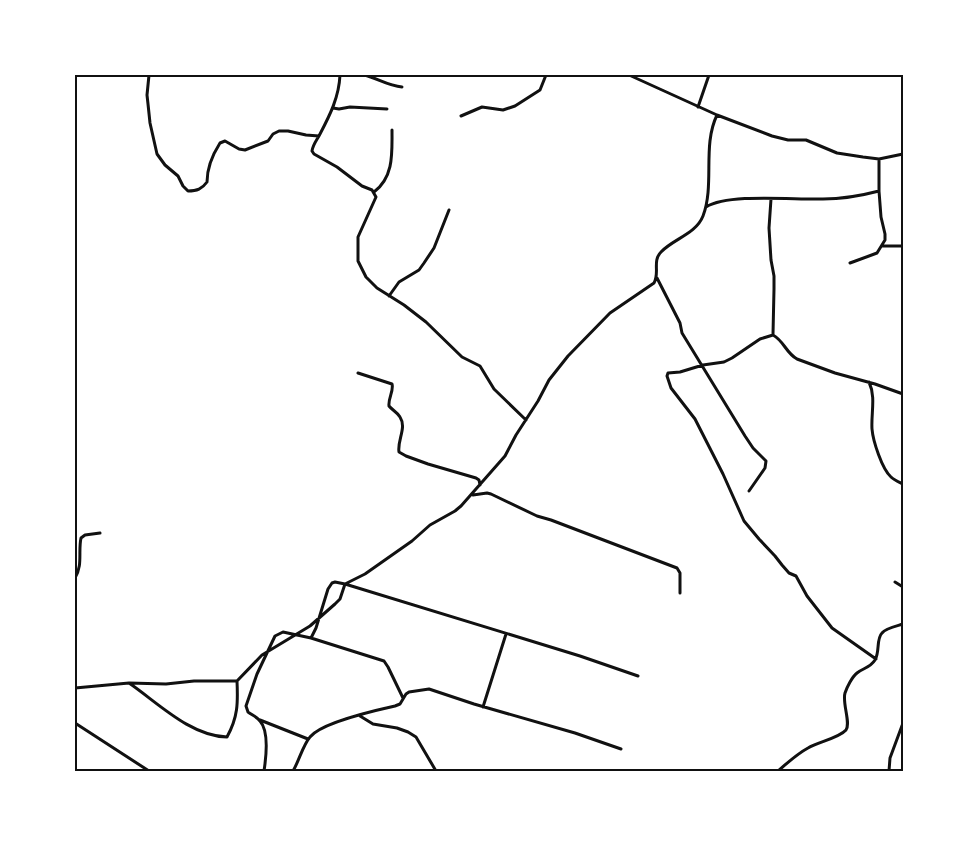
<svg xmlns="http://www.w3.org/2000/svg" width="978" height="846" viewBox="0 0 978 846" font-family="Merriweather,serif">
	<rect width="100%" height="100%" fill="#fff"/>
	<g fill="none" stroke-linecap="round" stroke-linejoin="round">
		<path stroke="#111" stroke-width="3" d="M149,75L147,95L148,104L150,123L157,154L165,165L178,176L183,186L188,191C197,191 202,189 207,182C207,169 213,154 220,143L225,141L239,149L245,150L268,141L273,134L279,131H288L306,135L319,136
			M340,75C339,97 330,115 320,134C317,140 313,144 312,151L314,154L337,167L362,186L372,190L376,197L358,237V261L366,277L377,288L404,305L426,322L462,357L480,366L494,389L526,420
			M364,75C377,78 388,86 402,87
			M629,75L717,115L772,136L788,140H806L837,153L863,157L879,159L903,154
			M698,107L709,75
			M333,108L339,109L350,107L387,109
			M461,116L482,107L503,110L515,106L540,90L546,75
			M374,192C394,177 392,153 392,130
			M771,199L769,228L771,260L774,276V289L773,334
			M706,207C729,193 794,200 823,199C842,199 860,196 879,191
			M882,246H903
			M850,263L877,253L885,240V234L881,217L879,191V159
			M657,278L680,323L682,333L745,436L753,448L766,461L765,468L749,491
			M389,296L399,282L419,270L424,263L434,248L449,210
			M358,373L392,384C394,391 388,398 389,406C392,410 397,412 400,417C407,428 397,440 399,452L406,456L428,464L476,478L479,480L480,485
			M869,382C876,397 871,413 872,429C873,441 882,469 891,477C894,480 899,482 903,484
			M473,495L487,493L491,494L537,516L551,520L677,568L680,573V593
			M75,578C83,565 78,552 81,538L85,535L100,533
			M895,582L903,587
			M311,638L384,661L388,667L403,698
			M876,659L832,628L807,596L796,576L789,573L782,565L775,556L759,539L744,521L723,474L695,419L671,388L667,376L668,373L680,372L703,365L724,362L732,358L760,339L773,335C784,341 786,353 797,359L835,373L875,384L903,394
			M129,683C157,702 190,736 227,737C238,717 238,703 237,681L262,655L310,626L335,604L340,599L345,584L580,656L638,676
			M75,688L129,683L166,684L194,681H237
			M483,707L506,634
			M360,716L373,724L397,728L408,732L416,737L436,771
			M260,720L308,739
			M75,723L149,771
			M264,771C266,758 269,731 260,721C257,717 252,715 248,712L246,706L257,674L275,636L283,632L311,638L316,628L328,589L332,583L335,582L345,584L365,574L412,541L430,525L455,511L461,506L505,456L516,435L538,401L549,380L568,356L610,313L654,283C660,273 652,261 661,252C673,239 696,234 703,216C715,184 702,146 717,115
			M293,771C299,761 303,745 310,737C321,723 377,710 395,706L400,704L406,694L409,692L429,689L474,704L575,733L621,749
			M778,771C787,763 797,754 808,748C818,742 839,738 846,730C851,723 842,703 845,693C847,687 852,677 857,673C863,668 870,668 875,660C880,652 876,639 882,633C886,628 897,626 903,624
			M889,771L890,758L903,723"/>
	</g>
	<rect width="978" height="846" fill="none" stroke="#ffffff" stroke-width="153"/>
	<rect x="76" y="76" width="826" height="694" fill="none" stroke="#111" stroke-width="2"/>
</svg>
